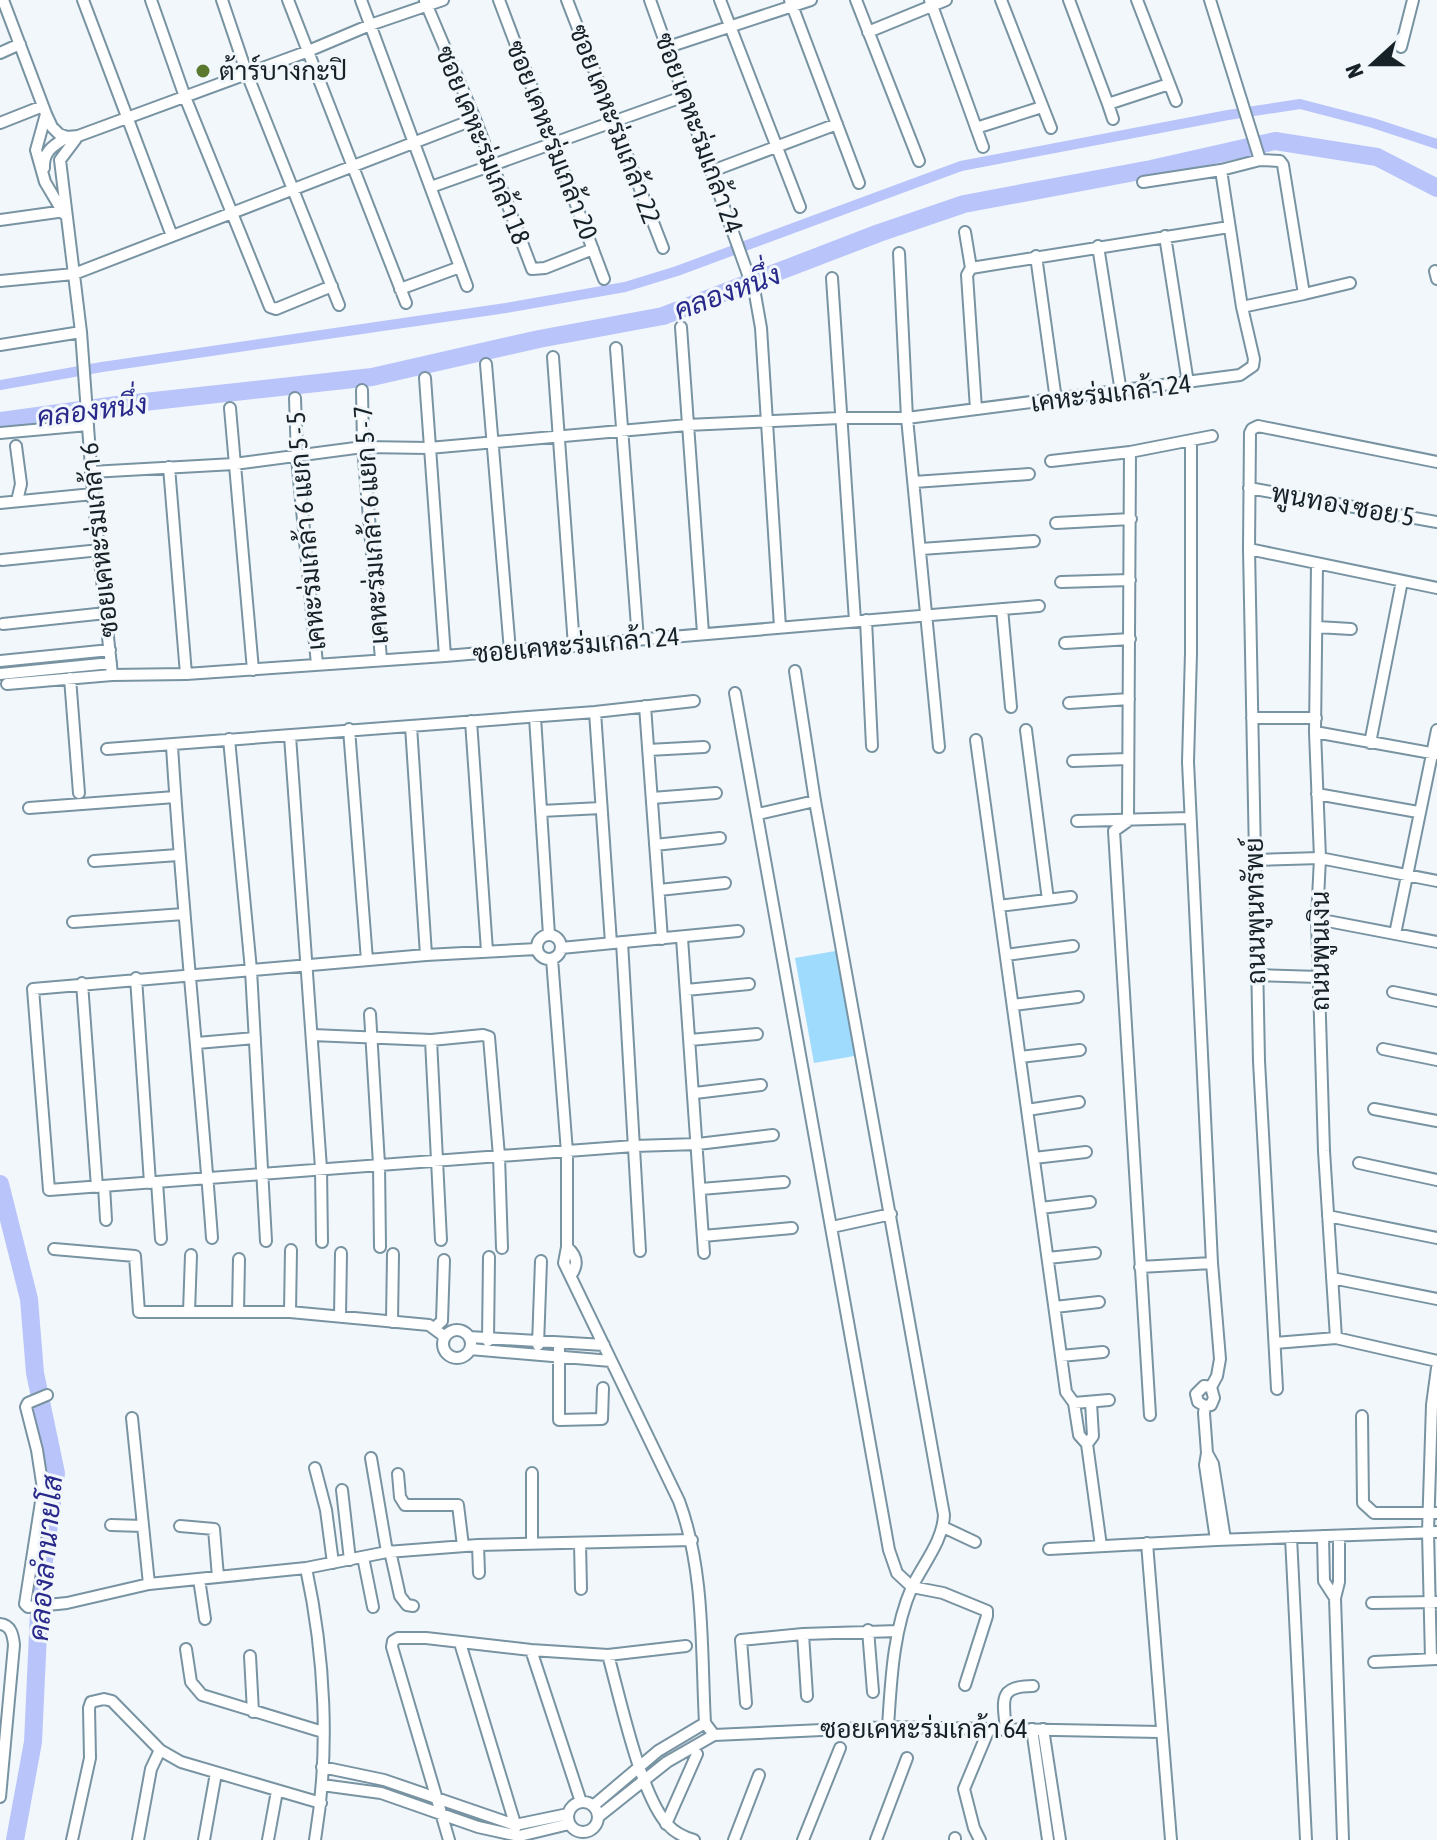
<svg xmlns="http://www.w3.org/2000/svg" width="1437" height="1840" viewBox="0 0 1437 1840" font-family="'Asap Condensed',Sarabun,sans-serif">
	<rect width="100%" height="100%" fill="#f2f7fb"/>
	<path fill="#9fdbfc" d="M841,950L860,1055L814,1063L795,958Z"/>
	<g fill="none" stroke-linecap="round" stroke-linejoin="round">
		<path stroke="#b9c5fa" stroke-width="10" d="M0,385L102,367L506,308L625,287L677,271L961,166L1228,115L1300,104L1373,123L1437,144"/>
		<path stroke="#b9c5fa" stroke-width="18" d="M0,421L117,405L372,377L539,339L663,316L879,233L964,204L1151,169L1275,141L1377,157L1437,188
			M0,1184L29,1299L35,1373L56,1473L40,1590L33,1742L15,1840"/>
		<g stroke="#7893a2" stroke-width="14">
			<path id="minor" d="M3,0L46,114L52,127L59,134L67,137L78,136L306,52L370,25L443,0
				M83,0L172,236
				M151,0L185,97L270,307L276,309L332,286
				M222,0L247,74L339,305
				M288,0L406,303
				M361,0L467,286
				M499,0L604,279
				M567,0L663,248
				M650,0L755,294L761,328L780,627
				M720,0L800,207
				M790,0L859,183
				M856,0L919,161
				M930,0L983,147
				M1001,0L1051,128
				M1069,0L1108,104
				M1137,0L1176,101
				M1210,0L1260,160
				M425,1L475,119L532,269L545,268L593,249
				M868,32L946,0
				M668,47L811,0
				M1401,47L1413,0
				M0,53L20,44
				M46,114L36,150L45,182L64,214
				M1113,119L1108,104L1169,84
				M0,123L43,106
				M976,128L1042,107
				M78,136L60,160L81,332L93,494L112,675
				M44,168C43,151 54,145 67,137
				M712,171L837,124
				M1143,182L1221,170L1260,160L1280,161L1283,165L1304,294L1242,307
				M431,187L685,96
				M0,220L65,211
				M965,232L971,268L967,275L976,409
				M1165,236L1188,383
				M1098,246L1121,392
				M899,253L907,418L939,747
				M1036,256L1056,400
				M971,268L1229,227
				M1435,271L1437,279
				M832,278L855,621
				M0,281L74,274L475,119
				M400,289L460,267
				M1304,294L1350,283
				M681,327L703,633
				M0,345L81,332
				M616,348L638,640
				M553,357L574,646
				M486,364L510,651
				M425,378L445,656
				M362,390L363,447L381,659
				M295,398L297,458L317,664
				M230,408L253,670
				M0,433L88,425
				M1191,441V653L1188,762L1212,1263L1220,1359L1217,1376L1211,1387L1214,1398L1211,1405L1205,1406L1204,1413L1207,1453L1205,1465L1216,1540
				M16,446L21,484L17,501
				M1130,452L1128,821L1114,831L1150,1415
				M1051,461L1130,452L1212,436
				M169,467L186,674
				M91,472L234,464L363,447L429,448L687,425L840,418H907L1240,375L1253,366L1254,359L1242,307L1221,170
				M914,482L1029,474
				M1249,488L1437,522
				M0,503L93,494
				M1056,523L1131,519
				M921,549L1034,541
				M1249,549L1437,588
				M2,560L100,550
				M1317,564L1315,732L1320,858L1317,919L1324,1151L1336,1338
				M1061,582L1130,580
				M1002,609L1011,707
				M866,620L872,746
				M3,624L106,613
				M1317,627L1351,629
				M1065,643L1130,639
				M0,661L110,650
				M795,671L815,801L944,1515C943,1541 923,1564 912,1587C893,1630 891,1681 888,1727
				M0,674L111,663
				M70,678L79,793
				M7,684L112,675L186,674L445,656L1039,606
				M735,693L889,1550L897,1573L912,1587L943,1593L987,1611V1616L965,1685
				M1069,703L1129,699
				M645,706L662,939
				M595,712L611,943
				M535,717L549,935
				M1252,718H1316
				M471,721L487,951
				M411,726L426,955
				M349,729L367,960
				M1026,730L1048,900
				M1315,732L1437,754
				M290,736L321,1168L322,1242
				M229,739L251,970L266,1241
				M976,740L1066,1392L1074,1403L1109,1400
				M1370,743L1402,581
				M172,746C182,910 200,1074 212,1238
				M107,749L595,712L694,701
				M648,750L704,747
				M1073,761L1127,759
				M1317,794L1418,812
				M652,798L716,793
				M29,808L175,797
				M541,811L601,808
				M758,814L815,801
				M1077,821L1190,818
				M655,845L720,838
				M1254,860L1320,858L1437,881
				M94,861L178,855
				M659,890L725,883
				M999,906L1071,897
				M1317,919L1437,942
				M73,922L184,914
				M1395,934L1437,730
				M537 947a12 12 0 1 1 24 0a12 12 0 1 1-24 0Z
				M682,938L704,1253
				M622,942L640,1251
				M561,948L738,931
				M537,949L426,955L33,989L49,1190L634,1146L698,1144L773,1135
				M1006,955L1073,946
				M552,959L567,1152V1247L564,1263L679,1501C705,1571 701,1649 705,1723L714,1735L888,1727L1160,1732
				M1257,975L1319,977
				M136,978L150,1183
				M82,983L97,1187
				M686,990L749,984
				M1393,992L1437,1001
				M1013,1005L1078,997
				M370,1014L379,1164L380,1247
				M312,1035L431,1040L483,1035L489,1037L499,1156L502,1248
				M431,1040L441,1240
				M690,1040L757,1034
				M197,1043L255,1038
				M1383,1049L1437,1060
				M1020,1057L1080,1050
				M695,1093L761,1085
				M1374,1109L1437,1121
				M1027,1110L1079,1102
				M1034,1158L1086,1152
				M1359,1163L1437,1180
				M157,1182L161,1239
				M104,1186L106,1220
				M701,1189L784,1182
				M1041,1208L1090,1202
				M1328,1216L1437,1238
				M832,1227L891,1214
				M703,1236L792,1228
				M567,1247C577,1256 579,1264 571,1275
				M54,1249L135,1256L139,1312H291
				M291,1250L290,1312L429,1325L445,1337
				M1048,1258L1095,1253
				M1140,1267L1212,1263
				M1332,1278L1437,1299
				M1055,1307L1099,1302
				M189,1312L191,1255
				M238,1312L239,1259
				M340,1317L341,1253
				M392,1322L393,1254
				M434,1328L442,1321L444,1260
				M443 1344a14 14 0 1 1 28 0a14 14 0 1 1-28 0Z
				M469,1337L604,1345
				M488,1341L489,1257
				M559,1343V1420L602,1419L603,1388
				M1275,1343L1336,1338L1437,1361
				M538,1345L541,1261
				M470,1349L611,1361
				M1061,1356L1103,1352
				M1277,1389L1259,1061L1249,549L1250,433L1252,429L1258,426L1437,462
				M47,1395L28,1403L26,1407L37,1450L43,1489L25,1604L28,1607L67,1603L149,1584L306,1568L387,1552L478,1545L692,1540
				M1074,1403L1079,1435L1087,1444L1101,1546
				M1205,1406L1198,1402L1196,1394L1204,1386L1211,1387
				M1362,1416L1363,1503L1374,1513H1437
				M132,1418L149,1584
				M1087,1444L1093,1436L1091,1403
				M1207,1453L1213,1464L1225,1539
				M371,1458L387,1552
				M315,1468L326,1510L333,1563
				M398,1474L400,1497L405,1505H458L463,1546
				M342,1490L350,1560
				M111,1525L143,1526
				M180,1526L214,1529L218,1577
				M943,1527L975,1542
				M1323,1536L1324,1581L1335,1598
				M1339,1536V1582L1335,1598L1343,1840
				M1291,1537L1306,1840
				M580,1543L581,1589
				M1147,1543L1171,1840
				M532,1544V1473
				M478,1545L479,1573
				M1049,1549L1216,1540L1437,1532
				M390,1551L400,1596L407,1605L413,1606
				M363,1557L373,1607
				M306,1568C325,1656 330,1751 315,1840
				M199,1579L205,1619
				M1372,1603L1437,1602
				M0,1624C11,1625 13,1635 14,1645L0,1797
				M868,1630L873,1692
				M803,1634L807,1696
				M460,1643L516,1827
				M186,1649L191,1682L202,1695L323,1732
				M531,1650L581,1802
				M608,1655C620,1697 640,1795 668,1825C675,1833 684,1837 694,1840
				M250,1656L253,1712
				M1431,1659L1428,1532L1432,1405L1437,1368
				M1374,1662L1436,1659
				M746,1703L741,1640L803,1634L898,1631
				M1006,1729C1003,1700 998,1686 1033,1686
				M1032,1729L1048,1840
				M1043,1729L1060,1840
				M322,1767L384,1780L515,1825L568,1814
				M322,1785L381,1793L478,1827L519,1836L569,1824
				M568 1817a15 15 0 1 1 30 0a15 15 0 1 1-30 0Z
				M593,1806L658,1751L705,1723
				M598,1817L667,1762L714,1735
				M666,1824L697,1754
				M72,1840L90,1758L89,1708L91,1702L104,1699L112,1701L160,1750L181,1762L321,1803
				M138,1840L151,1769L160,1750
				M204,1840L216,1773
				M268,1840L277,1791
				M449,1840L392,1647L393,1641L398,1638H426L531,1650L608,1655L686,1646
				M734,1840L759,1775
				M803,1840L840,1748
				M876,1840L907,1758
				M955,1840V1838
				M980,1840L974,1828L964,1789L989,1729"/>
		</g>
		<use href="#minor" stroke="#fff" stroke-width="10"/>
	</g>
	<circle fill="#5a792f" stroke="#f2f7fb" stroke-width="3" cx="203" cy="71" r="8"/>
	<g text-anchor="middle" stroke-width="6" stroke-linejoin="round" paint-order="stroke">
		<g font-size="26" fill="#172228" stroke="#f2f7fb" text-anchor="start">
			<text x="219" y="80">ต้าร์บางกะปิ</text>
		</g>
		<g font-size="26" fill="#172228" stroke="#f2f7fb">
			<text transform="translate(615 124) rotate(69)" y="9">ซอย เคหะร่มเกล้า 22</text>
			<text transform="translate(699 133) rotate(70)" y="9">ซอย เคหะร่มเกล้า 24</text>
			<text transform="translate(552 140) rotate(69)" y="9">ซอย เคหะร่มเกล้า 20</text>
			<text transform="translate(483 145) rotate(68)" y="9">ซอย เคหะร่มเกล้า 18</text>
			<text transform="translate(1111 393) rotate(-7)" y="9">เคหะร่มเกล้า 24</text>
			<text transform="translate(1343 505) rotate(10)" y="9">พูนทอง ซอย 5</text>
			<text transform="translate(371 525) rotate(-94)" y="9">เคหะร่มเกล้า 6 แยก 5 - 7</text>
			<text transform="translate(306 531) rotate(-95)" y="9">เคหะร่มเกล้า 6 แยก 5 - 5</text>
			<text transform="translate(99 540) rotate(-96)" y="9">ซอยเคหะร่มเกล้า 6</text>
			<text transform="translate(576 645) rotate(-5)" y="9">ซอยเคหะร่มเกล้า 24</text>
			<text transform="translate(1255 911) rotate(-91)" y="9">ถนนพูนทรัพย์</text>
			<text transform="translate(1320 951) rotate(-90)" y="9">ถนนพูนเงิน</text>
			<text x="924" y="1738">ซอยเคหะร่มเกล้า 64</text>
		</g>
		<g font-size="28" font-style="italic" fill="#28298a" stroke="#f2f7fb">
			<text transform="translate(727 292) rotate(-20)" y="10">คลองหนึ่ง</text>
			<text transform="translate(92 410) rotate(-7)" y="10">คลองหนึ่ง</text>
			<text transform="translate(45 1558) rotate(-85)" y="10">คลองลำนายโส</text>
		</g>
	</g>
	<g transform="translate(1373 64) rotate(249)" stroke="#f2f7fb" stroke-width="6" paint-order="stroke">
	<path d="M0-6L14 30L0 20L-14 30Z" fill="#172228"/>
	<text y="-12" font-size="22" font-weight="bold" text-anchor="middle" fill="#172228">N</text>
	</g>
</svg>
